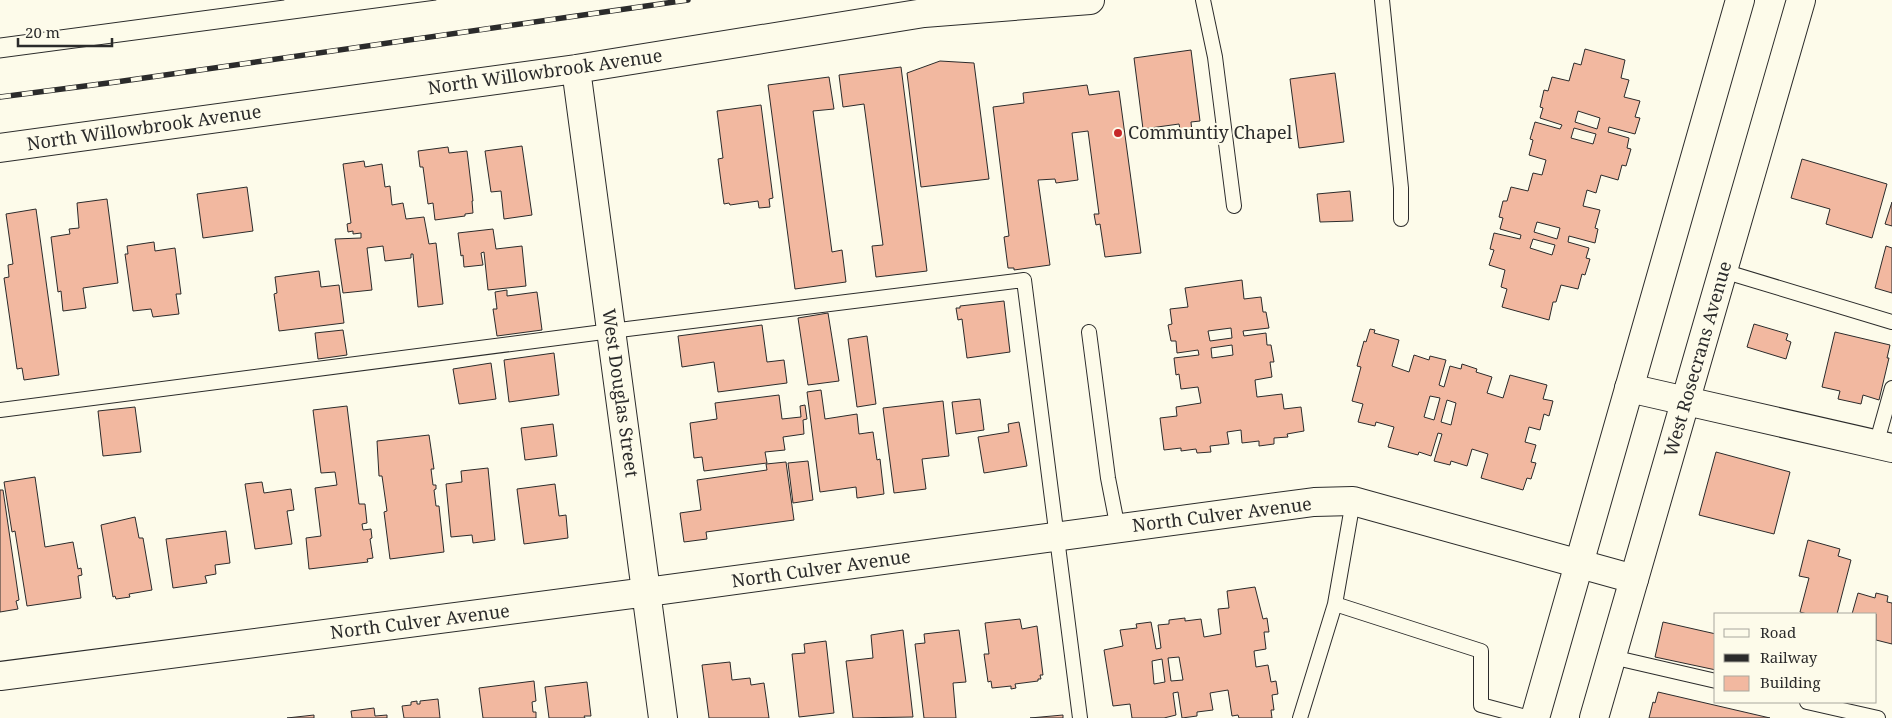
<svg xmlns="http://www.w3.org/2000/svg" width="1892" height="718" viewBox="0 0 1892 718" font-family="'Noto Serif',serif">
	<rect width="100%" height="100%" fill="#fdfbea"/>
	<path fill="#f2b8a0" stroke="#2b2b2b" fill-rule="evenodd" d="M1585,49L1625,60L1621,78L1629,80L1624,97L1640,101L1635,117L1640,118L1635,134L1609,127L1608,132L1629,138L1627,148L1631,149L1626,166L1622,165L1618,180L1601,175L1596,193L1587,190L1583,206L1600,210L1595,228L1598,229L1595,243L1569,236L1568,242L1589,248L1586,258L1590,259L1585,275L1582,274L1578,289L1561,285L1556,302H1553L1549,320L1502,307L1507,289L1501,287L1505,270L1489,265L1494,250L1490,249L1494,233L1520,239L1521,235L1500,229L1503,218L1499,217L1503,201H1507L1511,187L1528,191L1533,173L1542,175L1546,160L1529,155L1533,140L1530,139L1535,122L1560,129L1562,125L1540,118L1543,108L1540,107L1544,90L1548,91L1552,77L1569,81L1574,63L1581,65ZM1578,111L1600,118L1597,129L1575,122ZM1574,128L1596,134L1593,144L1571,138ZM1537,222L1560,228L1557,239L1534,232ZM1533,239L1555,245L1552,255L1530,248Z
		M1191,50L1200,121L1191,122L1192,132L1181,134L1179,124L1143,129L1134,58Z
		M940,61L974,63L989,179L921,187L907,73Z
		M901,67L927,271L876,277L872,246L883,245L864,104L843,107L839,75Z
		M1335,73L1344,142L1299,148L1290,79Z
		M829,77L834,109L813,111L832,252L842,250L846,282L795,289L768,85Z
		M1087,85L1089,95L1119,91L1141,253L1105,257L1100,224L1096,225L1094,214H1099L1088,131L1072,133L1078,180L1056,183L1055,179L1038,180L1050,265L1014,270V268H1008L1004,237L1009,236L993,107L1024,103L1023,93Z
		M761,105L773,198L769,199L770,207L759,208L758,201L730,205L729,203L724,204L718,159L723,158L717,111Z
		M522,146L532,215L504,219L501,191L491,192L485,151Z
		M448,147L449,153L467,151L473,201H472L473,213L465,214V216L435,220L433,203L428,204L423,167H420L418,151Z
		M1802,159L1887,184L1872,238L1826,224L1830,209L1791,198Z
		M364,161L365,167L382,164L385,187L390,186L392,205L403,203L406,219L424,217L429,244L436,243L443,304L418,307L413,254H411V258L385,261L383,246L367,248L372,290L343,293L335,239L361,238V233L353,234V231L348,232L347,224L351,223L343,164Z
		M247,187L253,231L203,238L197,194Z
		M1350,191L1353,221L1320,222L1317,194Z
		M107,199L118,283L83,288L86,308L63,311L61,291L58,292L51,237L70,234L69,229L79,228L77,203Z
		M1892,202V226L1885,224Z
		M36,209L59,375L24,380L22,368L17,369L4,278L9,277L8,265L13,264L6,214Z
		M493,229L496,249L522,246L526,286L488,290L484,252L481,253L483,265L464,267L463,255L461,256L458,233Z
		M154,242L155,251L175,248L181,294H176L179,314L153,317L151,309L133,311L125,254H128L127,246Z
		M1886,246L1892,248V293L1875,288Z
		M319,271L321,287L339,285L344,323L279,331L274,294L277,293L275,277Z
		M1242,280L1244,299L1261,297L1263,312H1266L1269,328L1243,331L1244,336L1266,333L1267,345H1271L1274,362H1270L1272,377L1255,380L1257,397L1282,394L1284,409L1301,407L1304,431L1287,434L1288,437L1274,438V444L1259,446V441L1242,443L1241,430L1227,432L1229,444L1210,446L1211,452L1197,453L1196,449L1181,451V448L1164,450L1160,418L1177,416L1176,407L1201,403L1198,387L1181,389L1179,374L1176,375L1174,358L1199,355L1198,350L1177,353L1176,341H1171L1168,325L1172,324L1170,309L1188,307L1185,288ZM1231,328L1232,338L1210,341L1208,331ZM1232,345L1233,355L1212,358L1211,348Z
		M507,290V296L537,292L542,330L497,336L493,309H497L495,292Z
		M1004,301L1010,352L967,358L962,319L958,320L956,308H960V306Z
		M828,313L839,381L808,385L798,318Z
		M1754,324L1788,334L1786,340L1791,342L1786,359L1747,347Z
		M762,325L767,362L784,360L787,383L718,392L714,362L682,367L678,336Z
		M1370,329L1375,330L1374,333L1399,340L1392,366L1409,372L1414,355L1429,360L1430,356L1446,360L1439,385L1444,387L1450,366L1461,369L1462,364L1477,369L1476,372L1492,377L1487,393L1503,398L1510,375L1547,385L1543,399L1553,401L1549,416L1544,414L1540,430L1529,427L1525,442L1536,445L1531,462L1536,463L1531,479L1527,478L1523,490L1481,478L1488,454L1472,449L1467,466L1451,461L1450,465L1434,461L1442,434L1438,433L1431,456L1419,452L1418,455L1388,447L1394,427L1376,422L1375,426L1358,422L1363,404L1352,401L1361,367L1357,366L1364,341L1366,342ZM1430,396L1440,398L1434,420L1424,417ZM1447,400L1456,403L1451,425L1441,422Z
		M343,330L347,355L318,359L315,333Z
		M1835,332L1890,345L1887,358H1889L1879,400L1863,395L1861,404L1838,399L1840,391L1822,387Z
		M867,336L876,404L857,407L848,339Z
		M554,353L559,395L509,402L504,360Z
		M491,363L496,399L459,404L453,369Z
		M821,390L825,419L857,414L859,434L873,432L877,460L880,459L884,494L857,498L856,487L820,492L807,392Z
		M779,395L782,419L801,417L800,406L805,405L807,419L803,420L804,434L783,437L785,450L765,452L767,463L704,471L702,457L694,458L690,423L717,419L715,403Z
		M980,399L984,430L956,434L952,402Z
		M943,401L949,456L922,459L926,489L894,493L883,408Z
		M347,406L359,504H365L367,523L362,524L363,530L371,529L372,538L370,539L373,558L367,559L368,562L309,569L306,538L321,536L315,488L337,485L335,472L321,473L313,410Z
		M135,407L141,452L103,456L98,411Z
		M1019,422L1027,466L984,473L978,437L1009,432L1008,424Z
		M553,424L557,456L525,460L521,428Z
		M429,435L434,469H431L433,485H436V489L434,490L436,506H439L444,552L390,559L384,512L387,511L382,476H379L377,441Z
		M1716,452L1790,472L1774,534L1699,515Z
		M808,461L813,500L793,503L788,463Z
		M786,462L794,520L706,532L707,539L684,542L680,513L701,510L697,480L767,470L766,464Z
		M488,468L495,540L473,543L472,535L451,537L446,484L462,482L461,471Z
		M35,477L45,547L73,542L78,569L81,568L82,575L78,576L81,598L27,606L15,531L12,532L4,482Z
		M262,482L264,493L291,489L294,510L287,511L292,544L255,549L245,484Z
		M555,484L559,516L566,515L568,538L524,544L517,489Z
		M0,490H3L19,600L16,601L18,609L0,612Z
		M135,517L139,538H143L152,590L129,594L130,597L116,599L115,596L113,597L101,525Z
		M226,531L230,563L215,565L216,574L205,576L207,583L173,588L166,539Z
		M1808,540L1840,549L1838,556L1851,560L1837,614H1807L1800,612L1809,578L1799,576Z
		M1255,587L1263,619L1267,618L1269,632H1264L1266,649L1254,651L1256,667L1268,665L1271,682L1276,681L1278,694L1272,695L1274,710H1271L1272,718H1239L1238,715L1232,716L1228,690L1210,693L1213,710L1197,712V716L1182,718L1178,692L1173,693L1176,715L1164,718H1132L1130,704L1113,706L1104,650L1123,646L1120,630L1137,628L1136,624L1151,622L1156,649L1161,648L1158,625L1169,624V620L1185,618V621L1201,619L1204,637L1221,634L1218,609L1229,608L1227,591ZM1179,657L1183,680L1171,681L1168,658ZM1162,659L1165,682L1154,684L1152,661Z
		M1858,593L1875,598L1876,593L1888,596L1887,602L1892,603V644L1876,640V614H1852Z
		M1020,619L1022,629L1037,626L1043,675H1040L1041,679H1038V681L1015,684L1016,688L1011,689V686L992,688L991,681L988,682L984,654H989L985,623Z
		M1663,622L1716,634V670L1655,657Z
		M903,630L913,717L853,718L846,661L873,658L871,635Z
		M959,630L966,682L953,683L956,718H924L915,644L925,643L924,634Z
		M826,641L834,713L799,717L792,654L805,653L804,644Z
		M730,662L732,680L750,678L751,685L764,683L769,718H709L702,665Z
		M534,681L536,701L532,702L533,712H536V718H483L479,688Z
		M587,682L591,716H584L585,718H549L545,687Z
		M1658,692L1770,718H1649L1653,702L1655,703Z
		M438,699L440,718H404L402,706L411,705V702L417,701V704H420V701Z
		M374,708L375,716L387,715V718H352L351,711Z
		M314,715V718H287Z
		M1063,715V718H1030Z"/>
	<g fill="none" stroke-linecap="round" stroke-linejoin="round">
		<g stroke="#2b2b2b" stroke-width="16">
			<path id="lane" d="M1203,0L1215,57L1234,206
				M1382,0L1401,188V219
				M1723,271L1892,322
				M1089,332L1108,478L1118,529
				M0,410L611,331L1024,280L1080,718
				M1876,445L1892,388
				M1353,501L1335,604L1481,651V705L1530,718
				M1612,657L1716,681
				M1807,702L1878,718
				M1300,718L1335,604"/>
		</g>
		<g stroke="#2b2b2b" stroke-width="30">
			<path id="street" d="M576,69L663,718
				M0,148L576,69L924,13L1090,0
				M1629,388L1892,448
				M0,676L647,592L1314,502L1353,501L1634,579"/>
		</g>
		<g stroke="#2b2b2b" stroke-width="30">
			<path id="primary" d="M1535,718L1740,0
				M1594,718L1801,0"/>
		</g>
		<use href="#lane" stroke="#fdfbea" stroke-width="14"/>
		<use href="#street" stroke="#fdfbea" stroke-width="28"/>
		<use href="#primary" stroke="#fdfbea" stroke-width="28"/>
		<path stroke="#2b2b2b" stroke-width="1" d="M0,38L284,0
			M0,58L436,0"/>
		<g stroke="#2b2b2b" stroke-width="5.5">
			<path id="rail" d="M0,97L116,82L688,0"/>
		</g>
		<use href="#rail" stroke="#fdfbea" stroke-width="4" stroke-dasharray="11" stroke-linecap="butt"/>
	</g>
	<circle fill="#c62828" stroke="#fdfbea" stroke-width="2" cx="1118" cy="133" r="5"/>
	<g text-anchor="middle" stroke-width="4" stroke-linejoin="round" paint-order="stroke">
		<g font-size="18" fill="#2b2b2b" stroke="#fdfbea">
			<text transform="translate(545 72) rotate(-8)" y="6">North Willowbrook Avenue</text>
			<text transform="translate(144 128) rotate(-8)" y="6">North Willowbrook Avenue</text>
			<text transform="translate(1698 359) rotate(-74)" y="6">West Rosecrans Avenue</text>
			<text transform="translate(620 393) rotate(82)" y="6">West Douglas Street</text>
			<text transform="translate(1222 515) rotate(-7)" y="6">North Culver Avenue</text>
			<text transform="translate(821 569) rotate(-8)" y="6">North Culver Avenue</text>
			<text transform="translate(420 622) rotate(-7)" y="6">North Culver Avenue</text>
		</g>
		<g font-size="18" fill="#2b2b2b" stroke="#fdfbea" text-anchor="start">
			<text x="1128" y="139">Communtiy Chapel</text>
		</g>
	</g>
	<rect x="1714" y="613" width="162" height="90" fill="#fdfbea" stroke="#a9a89e"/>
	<rect x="1724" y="629" width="25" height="8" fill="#fdfbea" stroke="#a9a89e"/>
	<text x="1760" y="638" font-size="15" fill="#2b2b2b">Road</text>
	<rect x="1724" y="654" width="25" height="8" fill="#2b2b2b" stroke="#a9a89e"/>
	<text x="1760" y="663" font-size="15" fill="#2b2b2b">Railway</text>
	<rect x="1724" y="676" width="25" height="15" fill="#f2b8a0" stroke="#a9a89e"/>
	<text x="1760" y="688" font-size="15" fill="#2b2b2b">Building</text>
	<path d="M18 38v8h94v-8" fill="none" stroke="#2b2b2b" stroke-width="2.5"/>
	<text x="25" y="38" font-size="15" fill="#2b2b2b" stroke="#fdfbea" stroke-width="4" paint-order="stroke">20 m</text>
</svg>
